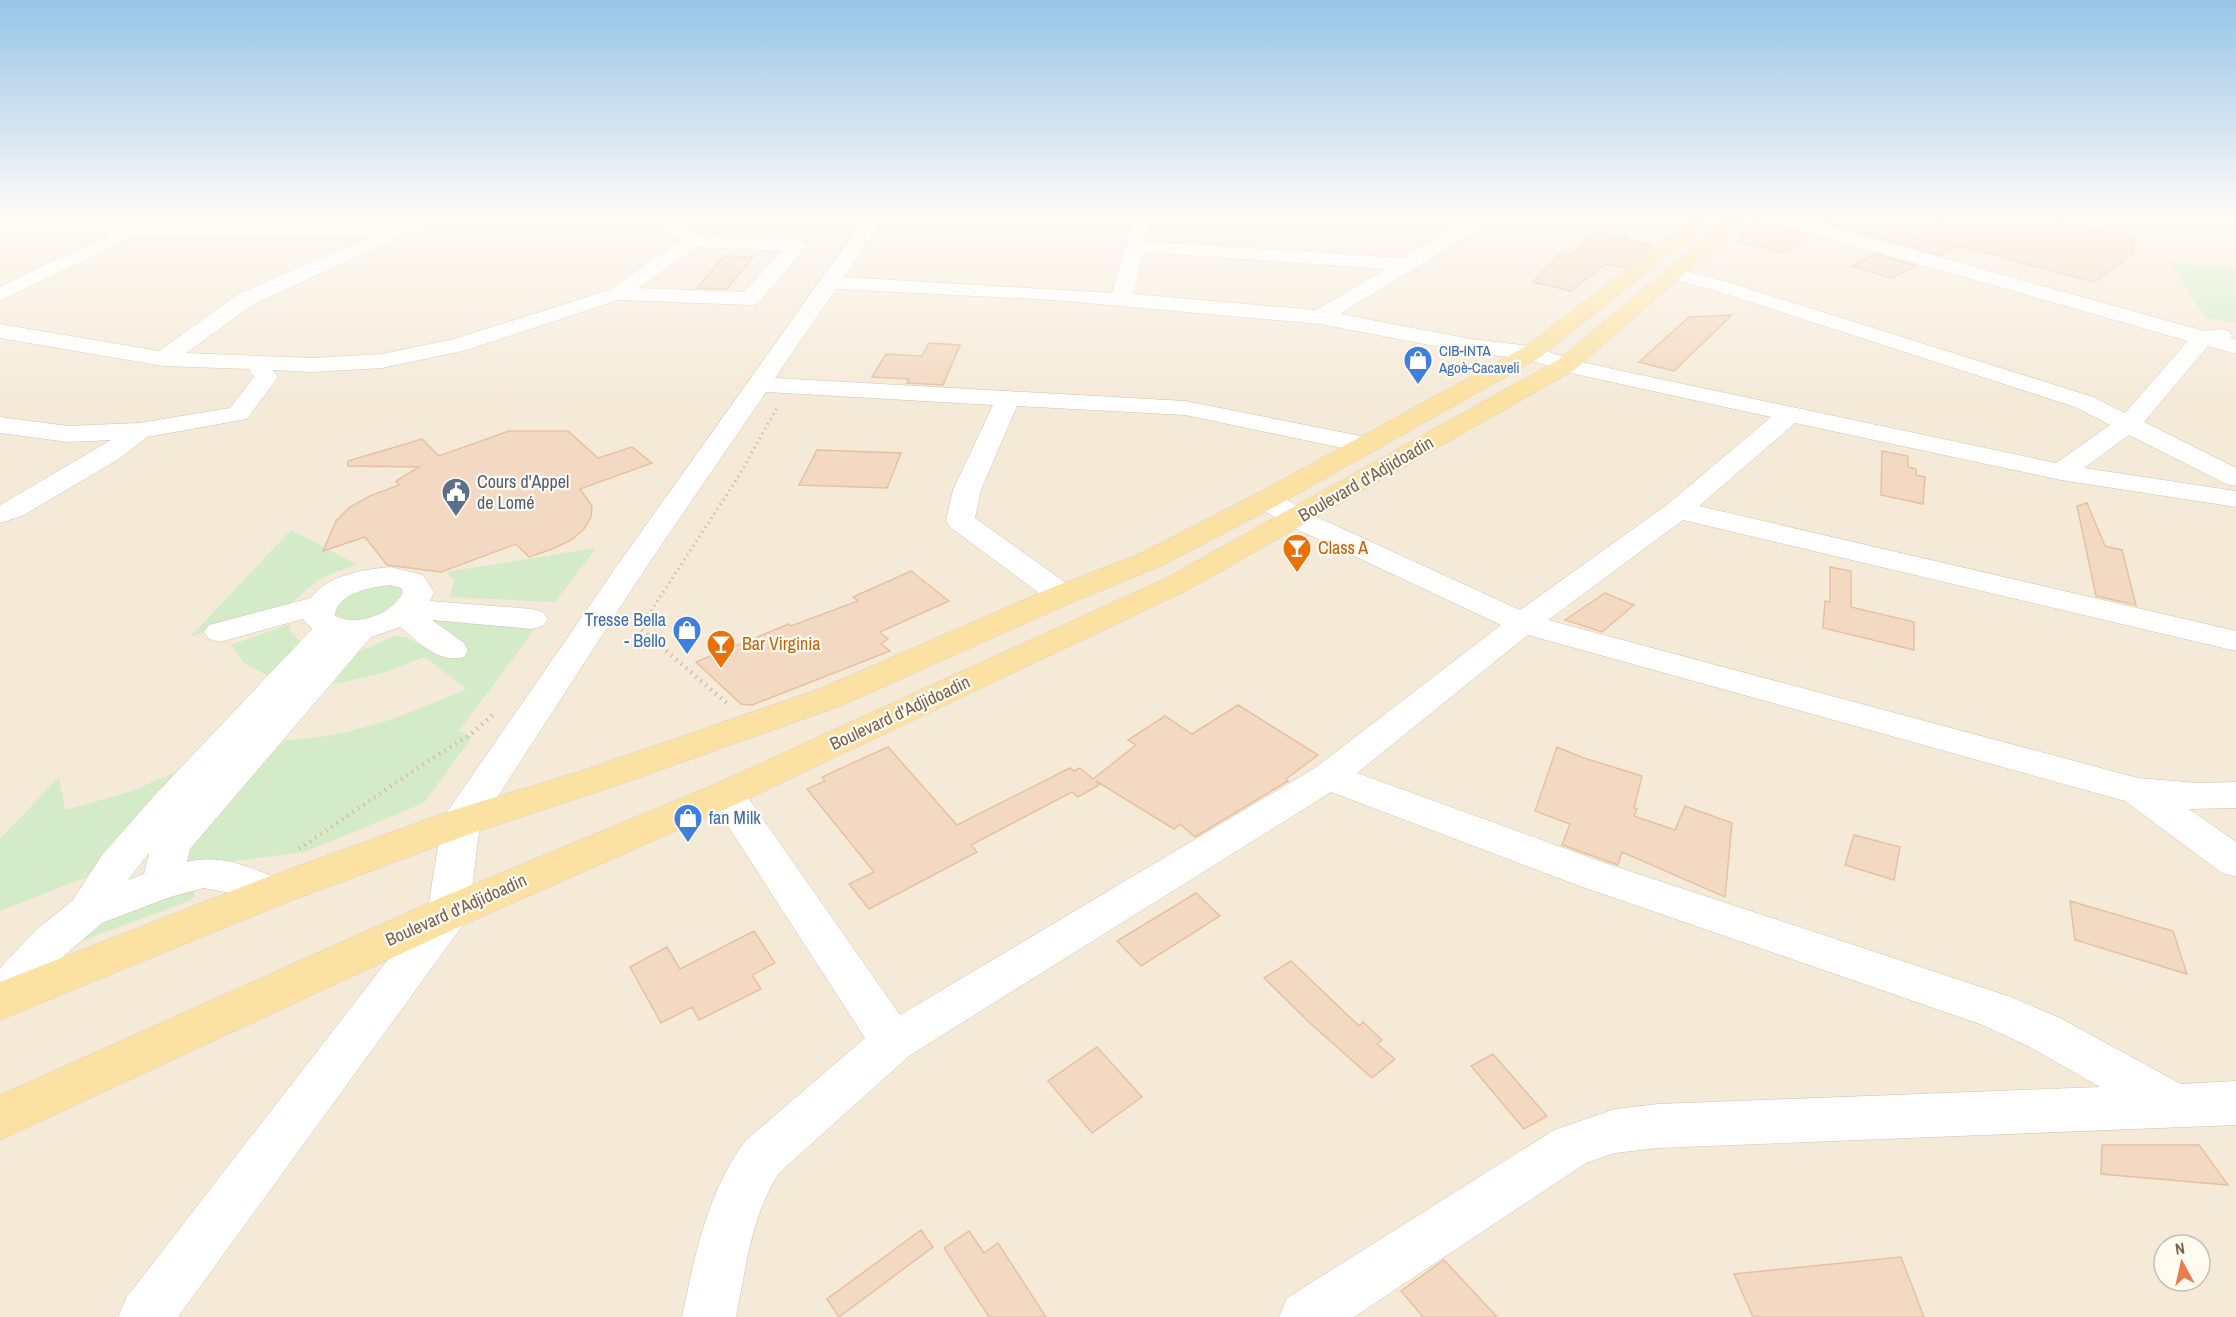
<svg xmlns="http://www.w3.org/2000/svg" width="2236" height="1317" viewBox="0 0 2236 1317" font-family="'Archivo Narrow',sans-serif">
	<rect width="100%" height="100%" fill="#fdf7ea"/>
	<path fill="#f5ead8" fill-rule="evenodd" d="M0,213H2236V1317H0ZM2164,1245H2200V1281H2164Z"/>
	<path fill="#d3ecc7" d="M2170,262L2236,270V322L2205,318Z
		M291,530L356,564L320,579L286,607L190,637Z
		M596,548L555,602L450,597L454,580L446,572Z
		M394,583L407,591L402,603C384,613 351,634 334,612L348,593Z
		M424,615L538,625L459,731L472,737L424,803L304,852L182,868L191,836L285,740C350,738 407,715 466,689L425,657L383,673L333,684L356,653L394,636L406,637L445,658L461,649Z
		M290,624V631L301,643L270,677L244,663L231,645Z
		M185,768L99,872L0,911V839L59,777L65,810L129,792Z
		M187,884L195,890L194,897L189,901L81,941L72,932Z"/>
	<path fill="#f3d9c1" stroke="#e6c1a1" stroke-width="1.5" d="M1792,213H1873L1900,216L1905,223L1911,240L1958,213H2034L2074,227L2132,236L2134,253L2094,282L1960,246L1940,255Z
		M1757,221L1810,236L1786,253L1739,242L1747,236L1739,235Z
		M1595,233L1652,245L1624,268L1605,264L1571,291L1533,282L1561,253L1570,255Z
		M1875,254L1917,266L1891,278L1852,266Z
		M724,256L753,257L727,289L697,288Z
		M1732,315L1674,371L1639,362L1689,317Z
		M929,343L960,345L943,385L907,383L909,379L872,377L886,354L922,356Z
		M509,431H568L598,458L632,447L652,463L580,489L592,506L591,517L584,529L571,540L552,549L529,557L516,544L441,572L387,565L365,537L323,551L336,521L350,507L370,496L399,485L396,481L419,467L348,466V461L422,439L439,456Z
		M817,450L901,453L887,488L799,485Z
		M1882,451L1908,456V467L1916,469V475L1925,477L1923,504L1881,495Z
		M2087,503L2105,546L2122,550L2136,605L2096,596L2077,506Z
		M1830,567L1851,571V607L1914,622V650L1823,628L1825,601L1830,602Z
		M911,571L949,601L880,632L888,639L881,644L890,651L752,705L741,704L696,662L789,624L791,626L858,601L853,597Z
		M1605,593L1634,605L1602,632L1565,620Z
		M1238,705L1318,755L1286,779L1288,781L1195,837L1180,824L1174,829L1096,781L1099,785L1078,797L1072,792L971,845L977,852L869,909L849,884L874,872L807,789L825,781L822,777L888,747L957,825L1070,768L1074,771L1080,768L1093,779L1136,745L1128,740L1165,716L1192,734Z
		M1557,747L1584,758L1642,776L1634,808L1637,809L1634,816L1675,830L1685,806L1732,823L1725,897L1622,852L1618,865L1562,845L1570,824L1535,811Z
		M1854,835L1900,847L1894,880L1845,865Z
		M1196,893L1220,916L1141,966L1117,941Z
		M2070,901L2173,931L2187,974L2075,940Z
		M754,931L775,963L752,975L761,989L699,1020L692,1007L661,1023L630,967L667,947L680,969Z
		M1291,961L1359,1026L1363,1022L1382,1040L1377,1044L1395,1059L1372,1078L1311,1024L1264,978Z
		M1097,1047L1142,1097L1092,1133L1048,1081Z
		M1493,1054L1547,1116L1524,1129L1471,1066Z
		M2102,1145H2199L2228,1185L2101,1174Z
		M921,1230L933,1247L839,1317L827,1299Z
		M969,1231L984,1253L998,1243L1046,1317H989L944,1248Z
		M1901,1257L1924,1317H1753L1734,1274Z
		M1444,1260L1497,1317H1423L1401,1291Z"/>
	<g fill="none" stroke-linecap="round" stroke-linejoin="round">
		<g stroke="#d0c0ae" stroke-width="1">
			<path id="minor" d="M431,213H460L458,217L396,237L394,240L254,304L186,353L312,358L382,354L454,339L609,290L680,241L640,213H662L697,235L797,240L804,242L807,246L758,304L750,305L618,300L467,350L382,368L312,372L273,370L278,377L247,419L147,437L119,459L22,516L0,523V505L111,440L68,442L0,433V417L68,426L139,423L230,408L254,377L249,369L163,366L0,338V324L159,351L238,294L370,237L135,236L0,301V287L107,235L0,231V219L133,224L394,225ZM697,247L782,251L744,292L638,288Z
				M766,213H834L841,215L843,219L841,223L834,225L775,219L768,217Z
				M868,213H887L844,277L1112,293L1135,213H1153L1146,241L1403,258L1456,226L1419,217L1417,213H1449L1469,218L1477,213H1500L1479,229L1340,314L1471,339L1531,346L1573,360L1622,371L2056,463L2110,425L2075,407L1710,289L1667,278L1664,274L1667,270L1674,268L1724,281L2093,397L2125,413L2188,341L1753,217L1751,213H1782L2204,331L2221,329L2229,331L2232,336L2231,338L2236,340V354L2208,346L2144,422L2236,468V486L2226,484L2129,435L2084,468L2236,491V507L2061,480L1795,423L1699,506L2236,631V651L1683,520L1548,620L2138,778L2198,783L2236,782V808L2189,809L2236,842V877L2222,873L2125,801L1528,635L1357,773L1605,863L2011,997L2060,1018L2181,1084L2236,1081V1125L1658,1148L1615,1153L1586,1163L1354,1317H1279L1287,1298L1554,1130L1615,1109L1658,1104L2100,1087L2028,1046L1980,1024L1577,885L1331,792L909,1056L779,1173C751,1217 746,1267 736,1317H682C695,1255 707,1193 745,1141L865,1038L713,803L707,794L713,785L726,781L739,785L900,1015L1315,768L1501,625L1286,524L1256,506L1252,500L1256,494C1275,489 1290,502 1306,512L1520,610L1668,504L1771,417L1566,372L1528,359L1471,353L1320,324L1053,300L836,289L775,378L1185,401L1366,437L1375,439L1379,445L1375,451L1366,453L1185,415L1017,406L981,490L975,518L1073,588L1077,595L1073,602L1062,604L1051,602L950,527L946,521L953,490L993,405L766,392L645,569L480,824L469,913L463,925L178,1317H118L126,1298L428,908L442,822L447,812L619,563ZM1143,252L1385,269L1316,310L1133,294Z
				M391,567L423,575L434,592L430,601L532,609L543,612L548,619L543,626L532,629L432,620L464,643L468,650L464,657C438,664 419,642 400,627L371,637L190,849L187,862C221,853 253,869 285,881L291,892L285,903L271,908L230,893L204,888L170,897L102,923L66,954L16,1010L0,1015V968L36,930L72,901L102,855L153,797L312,629L303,619L220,642L209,639L204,632L209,625L311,598C327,575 365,569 391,567ZM390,585L401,588L403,592C393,614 357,627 335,616C336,593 372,587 390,585ZM149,853L144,874L128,880L130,877Z"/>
		</g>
		<g stroke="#d9d2cd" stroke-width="1">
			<path id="major" d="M1700,213H1721L1539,358L1276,506L1161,566L1073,602L843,705L607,789L475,832L285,903L0,1020V982L257,881L447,812L581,771L819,689L1051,588L1139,554L1256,494L1523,348Z
				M1734,213H1755L1574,370L1188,590L739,803L463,925L0,1140V1095L433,901L713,785L1166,578L1558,360Z"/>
		</g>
		<path stroke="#d9bda3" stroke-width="2" stroke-dasharray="1 3" stroke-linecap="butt" d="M2211,213L2236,226"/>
		<path stroke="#d9bda3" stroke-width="3" stroke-dasharray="1.5 4" stroke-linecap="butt" d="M645,620L737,479L778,406"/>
		<path stroke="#d9bda3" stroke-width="4.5" stroke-dasharray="1.5 5" stroke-linecap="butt" d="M646,619L640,628L729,705
			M299,849L425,763L471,734L496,712"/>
		<use href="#minor" fill="#fff" fill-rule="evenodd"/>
		<use href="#major" fill="#fbe2a2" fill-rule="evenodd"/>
	</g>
	<linearGradient id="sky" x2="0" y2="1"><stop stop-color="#97c5e8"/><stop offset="0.54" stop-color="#fefbf6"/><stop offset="1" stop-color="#fefbf6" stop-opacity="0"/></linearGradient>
	<rect width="2236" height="398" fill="url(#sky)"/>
	<defs>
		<g id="shop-pin" transform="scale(1.5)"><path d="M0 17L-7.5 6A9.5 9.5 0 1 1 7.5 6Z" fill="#3f7fe0" stroke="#fffbf1"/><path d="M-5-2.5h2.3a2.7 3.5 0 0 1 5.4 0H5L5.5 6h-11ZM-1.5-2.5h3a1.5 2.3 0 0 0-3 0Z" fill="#fff"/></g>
		<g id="civic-pin" transform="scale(1.5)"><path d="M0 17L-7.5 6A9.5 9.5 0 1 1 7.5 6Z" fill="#5c6f8a" stroke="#fffbf1"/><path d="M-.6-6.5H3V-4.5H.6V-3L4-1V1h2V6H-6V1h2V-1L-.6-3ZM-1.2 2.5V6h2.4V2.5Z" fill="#fff"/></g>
		<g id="bar-pin" transform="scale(1.5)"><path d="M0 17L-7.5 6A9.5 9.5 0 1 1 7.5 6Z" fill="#e8710a" stroke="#fffbf1"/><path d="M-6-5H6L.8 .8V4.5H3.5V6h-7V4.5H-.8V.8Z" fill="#fff"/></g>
	</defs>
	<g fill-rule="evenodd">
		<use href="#shop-pin" x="1418" y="360"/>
		<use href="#civic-pin" x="456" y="492"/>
		<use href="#bar-pin" x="1297" y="548"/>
		<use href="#shop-pin" x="687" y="630"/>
		<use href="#bar-pin" x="721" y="644"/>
		<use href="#shop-pin" x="688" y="818"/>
	</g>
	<g text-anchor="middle" stroke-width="4.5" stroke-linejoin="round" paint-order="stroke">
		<g font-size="15" fill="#366cbe" stroke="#fffbf1" text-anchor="start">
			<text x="1439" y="356">CIB-INTA<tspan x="1439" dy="17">Agoè-Cacaveli</tspan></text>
		</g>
		<g font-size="18" fill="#79604c" stroke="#fffbf1">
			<text transform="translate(1366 479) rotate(-30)" y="6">Boulevard d'Adjidoadin</text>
			<text transform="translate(900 713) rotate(-25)" y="6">Boulevard d'Adjidoadin</text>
			<text transform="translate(456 910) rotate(-24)" y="6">Boulevard d'Adjidoadin</text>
		</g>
		<g font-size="18" fill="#4e5e75" stroke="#fffbf1" text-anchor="start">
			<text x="477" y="488">Cours d'Appel<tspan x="477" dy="21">de Lomé</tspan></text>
		</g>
		<g font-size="18" fill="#c56008" stroke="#fffbf1" text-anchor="start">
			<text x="1318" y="554">Class A</text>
			<text x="742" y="650">Bar Virginia</text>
		</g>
		<g font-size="18" fill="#366cbe" stroke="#fffbf1" text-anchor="end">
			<text x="666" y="626">Tresse Bella<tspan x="666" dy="21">- Bello</tspan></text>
			<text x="709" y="824" text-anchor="start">fan Milk</text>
		</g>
	</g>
	<g transform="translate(2182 1263) rotate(352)"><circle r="28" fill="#fffbf1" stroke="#c9bdaf" stroke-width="1.5"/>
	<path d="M0-4.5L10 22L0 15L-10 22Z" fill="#e87e4e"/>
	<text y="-9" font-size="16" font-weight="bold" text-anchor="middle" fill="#79604c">N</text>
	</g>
</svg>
